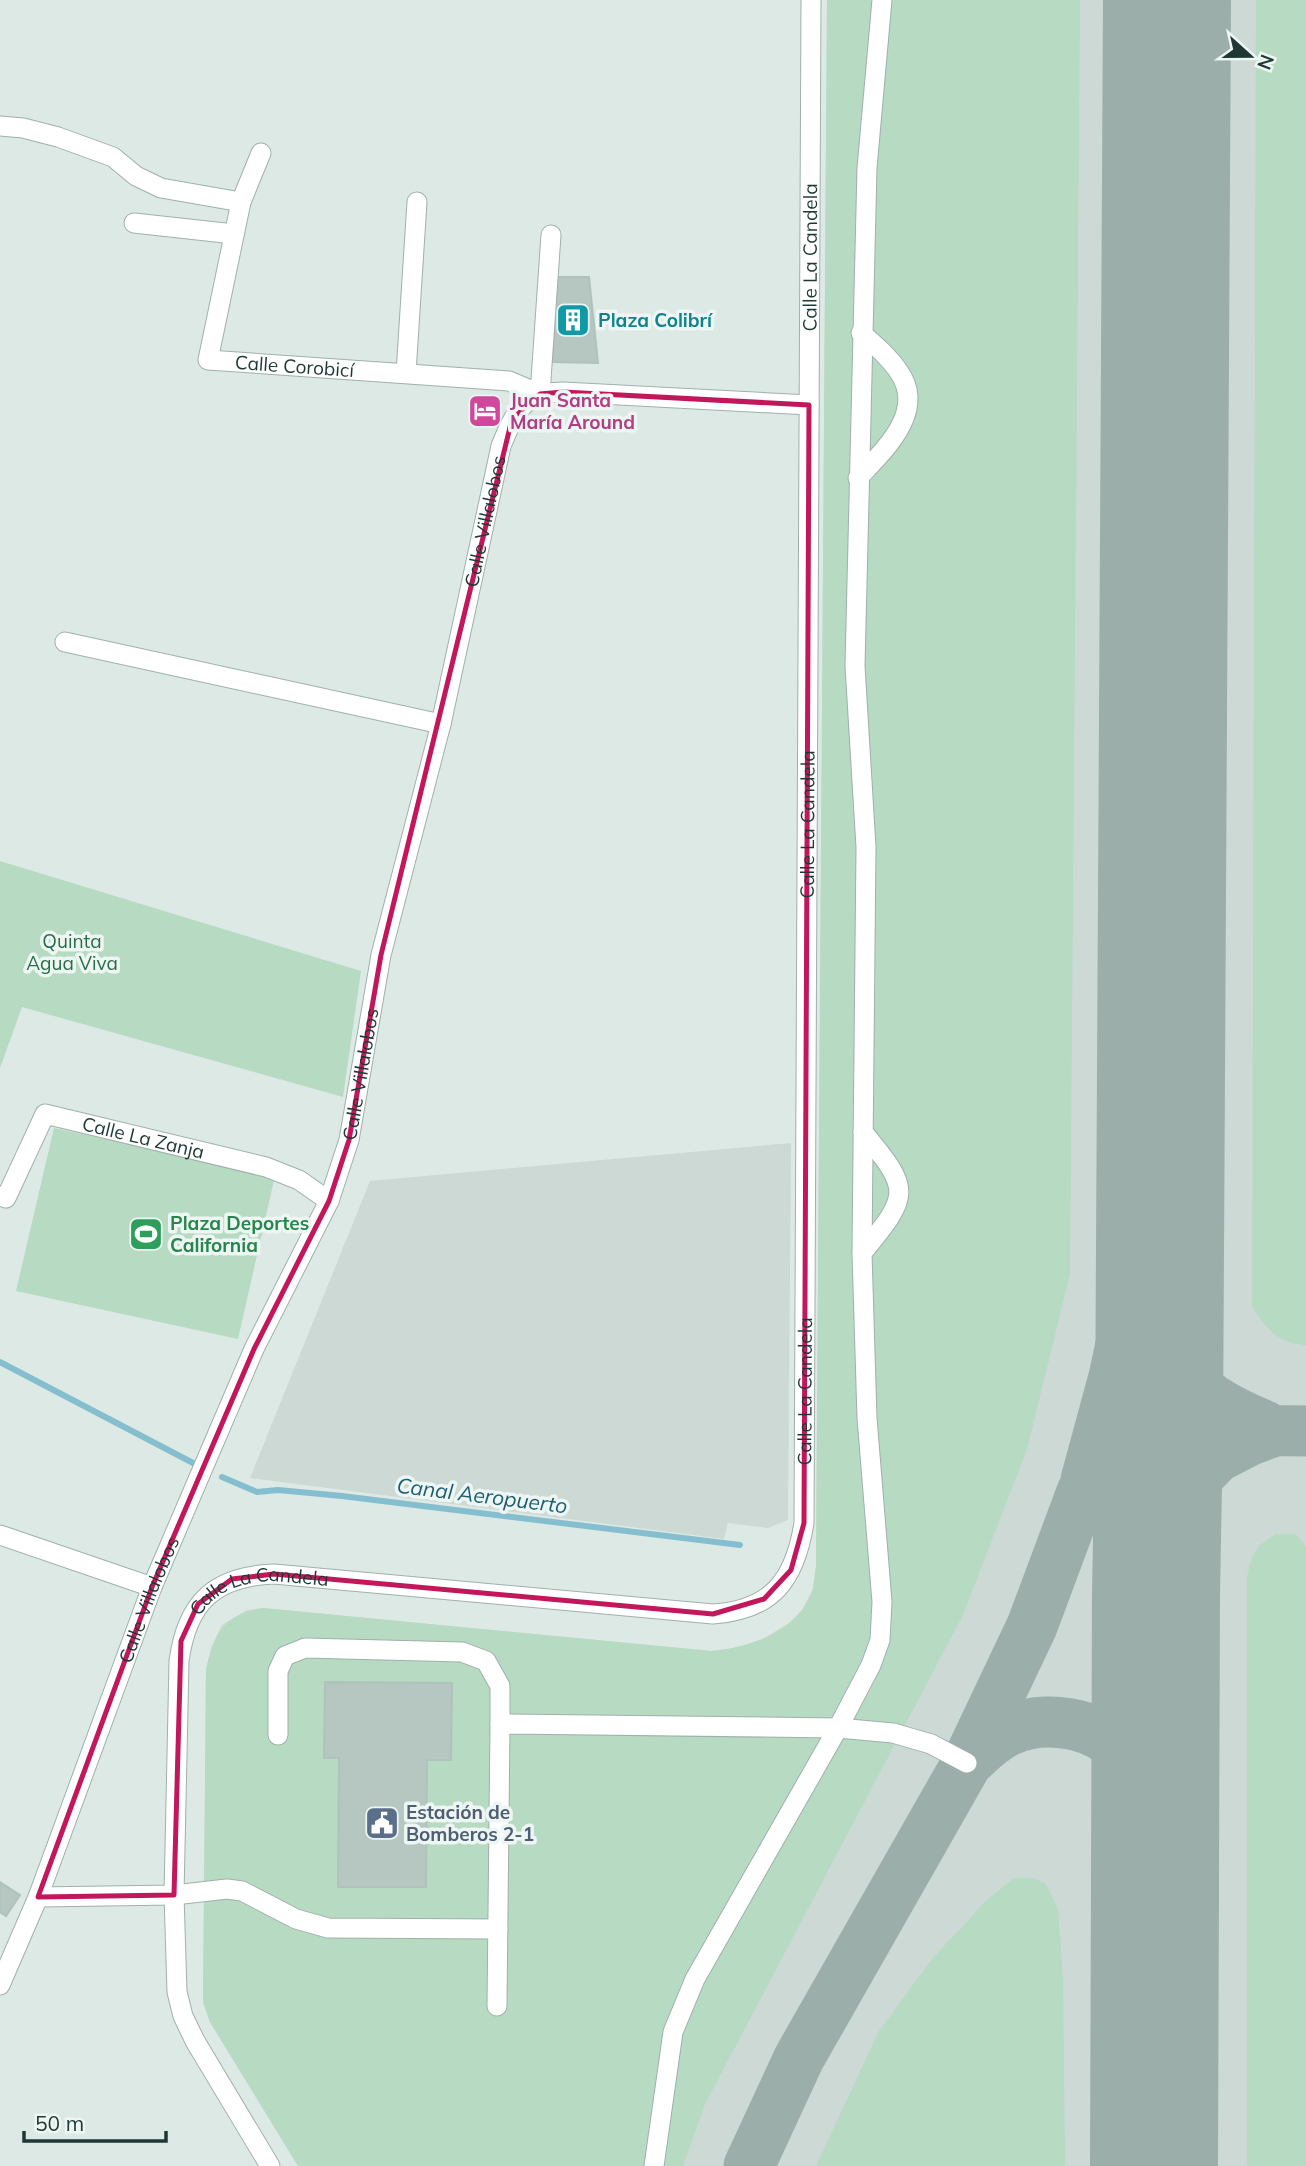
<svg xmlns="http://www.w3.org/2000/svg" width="1306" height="2166" viewBox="0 0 1306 2166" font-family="Mulish,sans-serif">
	<rect width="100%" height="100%" fill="#dde9e4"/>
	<path fill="#ccd9d4" d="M827,0H1306V2166H298L210,2022L203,2002L206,1670L211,1648L222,1625L247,1610L263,1608L711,1651L735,1648L761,1640L789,1623L802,1610L813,1589L816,1566Z
		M791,1143L788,1520L768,1528L728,1523L724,1539L250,1478L370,1181Z"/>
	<path fill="#b6dac2" d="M827,0H1080L1070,1274L1027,1449L963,1615L705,2104L683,2166H298L210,2022L203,2002L206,1670C215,1633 222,1615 263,1608L711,1651C751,1647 801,1631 813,1588C814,1581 815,1573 816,1566Z
		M1256,0H1306V1345C1279,1344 1265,1328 1252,1306Z
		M0,861L361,971L343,1097L22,1007L0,1068Z
		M54,1128L275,1176L238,1339L16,1291Z
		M1276,1534H1295L1306,1546V2166H1247V1577C1253,1552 1254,1548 1276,1534Z
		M1014,1878H1033L1046,1884L1058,1909L1063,1980L1065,2166H816L879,2031L932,1959L987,1900Z"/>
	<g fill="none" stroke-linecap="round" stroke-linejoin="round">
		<path stroke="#85bece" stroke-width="6" d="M0,1362L195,1464
			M222,1477L257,1492L278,1490L342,1496L740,1545"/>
		<path stroke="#9baeaa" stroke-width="51" d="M1159,1314C1164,1328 1167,1344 1173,1357C1192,1393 1229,1411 1265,1426
			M1086,1480L1114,1377L1130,1302L1160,1113
			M1156,1594L1168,1526L1188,1487L1217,1457L1250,1440L1272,1432
			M967,1763C980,1751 993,1737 1010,1730C1041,1716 1085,1721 1112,1742C1131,1756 1143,1778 1156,1797
			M749,2166L799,2058L967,1763L1032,1626L1082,1492L1097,1467L1117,1447L1159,1429L1306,1431"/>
		<path stroke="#9baeaa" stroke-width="128" d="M1154,2166L1156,1594L1159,1429L1167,0"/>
	</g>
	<path fill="#b6c6c1" stroke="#b0c2bc" stroke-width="2" d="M556,277H589L598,363L552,362Z
		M325,1682L452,1683L451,1760H427L426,1887H338L339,1758H324Z
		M0,1882L20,1895L6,1916L0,1912Z"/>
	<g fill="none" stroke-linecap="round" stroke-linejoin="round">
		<g stroke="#a0b0ab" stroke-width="21">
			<g id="minor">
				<path d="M0,126L23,128L58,137L113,157L136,176L161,188L241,202"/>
				<path id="s1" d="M261,153L241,202L208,360L509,381L540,394L551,235"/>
				<path d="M134,223L234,234"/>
				<path d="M406,373L417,202"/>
				<path d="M858,478C883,451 927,412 899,372C889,357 875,345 861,333"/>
				<path d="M65,642L441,724"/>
				<path id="s2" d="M0,1196L6,1198L45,1114L266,1167L299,1180L329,1201"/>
				<path d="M862,1253C911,1194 911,1190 863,1132"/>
				<path d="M0,1535L152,1587"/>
				<path d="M278,1735V1671L285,1656L305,1648L462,1652L486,1661L500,1686V1724"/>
				<path d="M38,1897L174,1895L227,1889L242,1891L296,1919L328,1928L498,1929"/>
				<path id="s3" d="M0,1985L38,1897L152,1587L254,1349L329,1201L349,1140L381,955L441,724L501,446C509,427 518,401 541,394C547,392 556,393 563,392L809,405"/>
				<path d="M497,2006L500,1724L838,1728L893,1733L931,1744L967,1763"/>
				<path id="s4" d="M270,2166L195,2041L183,2016L177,1992L174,1895L179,1661C187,1602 215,1576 274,1574L713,1614C773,1610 795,1579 804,1523L811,0"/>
				<path d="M654,2166L673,2032L695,1979L838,1728L871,1665L880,1640L882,1602L867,1418L862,1253L866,847L855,666L867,168L882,0"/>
			</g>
		</g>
		<use href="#minor" stroke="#fff" stroke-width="19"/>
	</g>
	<path fill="none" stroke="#c2185b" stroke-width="5" stroke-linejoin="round" d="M563,392L809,405L804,1523L791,1570L764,1599L713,1614L274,1574L232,1579L198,1604L181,1641L174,1895L38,1897L152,1587L254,1349L329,1201L349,1140L381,955L512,419L540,394Z"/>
	<defs>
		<g id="building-square" transform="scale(1.75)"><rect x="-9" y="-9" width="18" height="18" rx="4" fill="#0f9aa8" stroke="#edf6f2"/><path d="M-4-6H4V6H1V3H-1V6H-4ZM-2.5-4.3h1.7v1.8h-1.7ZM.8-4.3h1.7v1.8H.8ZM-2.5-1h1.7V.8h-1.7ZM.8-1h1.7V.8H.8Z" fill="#fff"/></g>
		<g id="hotel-square" transform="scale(1.75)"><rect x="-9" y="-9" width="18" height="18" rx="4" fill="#d1479c" stroke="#edf6f2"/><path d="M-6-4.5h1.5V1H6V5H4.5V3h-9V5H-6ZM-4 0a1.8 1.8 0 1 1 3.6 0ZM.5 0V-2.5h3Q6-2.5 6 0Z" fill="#fff"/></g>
		<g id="stadium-square" transform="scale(1.75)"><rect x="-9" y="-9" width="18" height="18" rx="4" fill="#2e9e5b" stroke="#edf6f2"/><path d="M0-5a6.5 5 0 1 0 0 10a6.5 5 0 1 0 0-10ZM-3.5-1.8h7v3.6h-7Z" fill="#fff"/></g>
		<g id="civic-square" transform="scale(1.75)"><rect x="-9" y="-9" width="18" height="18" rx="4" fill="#5c6f8a" stroke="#edf6f2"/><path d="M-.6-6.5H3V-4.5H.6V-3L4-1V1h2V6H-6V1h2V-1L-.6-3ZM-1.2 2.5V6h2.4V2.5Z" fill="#fff"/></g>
	</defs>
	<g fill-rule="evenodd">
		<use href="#building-square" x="573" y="320"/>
		<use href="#hotel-square" x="485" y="411"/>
		<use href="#stadium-square" x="146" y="1234"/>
		<use href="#civic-square" x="382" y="1823"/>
	</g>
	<g text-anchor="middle" stroke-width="7" stroke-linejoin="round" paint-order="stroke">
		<g font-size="19" fill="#1f3833" stroke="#edf6f2">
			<text dy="7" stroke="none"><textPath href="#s4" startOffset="2522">Calle La Candela</textPath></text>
			<text dy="7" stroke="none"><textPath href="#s1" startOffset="301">Calle Corobicí</textPath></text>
			<text dy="7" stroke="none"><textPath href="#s3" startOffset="1549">Calle Villalobos</textPath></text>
			<text dy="7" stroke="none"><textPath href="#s4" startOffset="1955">Calle La Candela</textPath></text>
			<text dy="7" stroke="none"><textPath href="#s3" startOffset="982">Calle Villalobos</textPath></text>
			<text dy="7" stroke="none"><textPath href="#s2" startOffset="200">Calle La Zanja</textPath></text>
			<text dy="7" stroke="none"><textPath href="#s4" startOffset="1388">Calle La Candela</textPath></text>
			<text dy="7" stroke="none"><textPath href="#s3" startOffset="413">Calle Villalobos</textPath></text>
			<text dy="7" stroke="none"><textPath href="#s4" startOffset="654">Calle La Candela</textPath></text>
		</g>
		<g font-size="19" font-weight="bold" fill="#0d838f" stroke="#edf6f2" text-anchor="start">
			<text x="598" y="327">Plaza Colibrí</text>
		</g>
		<g font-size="19" font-weight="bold" fill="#b23c85" stroke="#edf6f2" text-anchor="start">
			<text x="510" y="407">Juan Santa<tspan x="510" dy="22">María Around</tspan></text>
		</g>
		<g font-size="19" fill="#2a6e49" stroke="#edf6f2">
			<text x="72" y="948">Quinta<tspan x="72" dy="22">Agua Viva</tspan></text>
		</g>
		<g font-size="19" font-weight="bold" fill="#27864d" stroke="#edf6f2" text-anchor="start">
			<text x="170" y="1230">Plaza Deportes<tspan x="170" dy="22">California</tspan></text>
		</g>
		<g font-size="19" font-weight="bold" fill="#4e5e75" stroke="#edf6f2" text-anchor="start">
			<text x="406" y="1819">Estación de<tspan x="406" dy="22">Bomberos 2-1</tspan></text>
		</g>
		<g font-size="21" font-style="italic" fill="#1b5e72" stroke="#edf6f2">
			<text transform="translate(482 1496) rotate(7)" y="7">Canal Aeropuerto</text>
		</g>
	</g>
	<g transform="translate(1250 56) rotate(111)" stroke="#edf6f2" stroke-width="5" paint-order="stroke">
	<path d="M0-5L12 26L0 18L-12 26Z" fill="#1f3833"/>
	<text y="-10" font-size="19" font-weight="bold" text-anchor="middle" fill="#1f3833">N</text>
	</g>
	<path d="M24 2131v10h142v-10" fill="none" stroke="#1f3833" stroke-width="3.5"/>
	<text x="35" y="2131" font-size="21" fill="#1f3833" stroke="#edf6f2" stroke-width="5" paint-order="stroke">50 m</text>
</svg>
